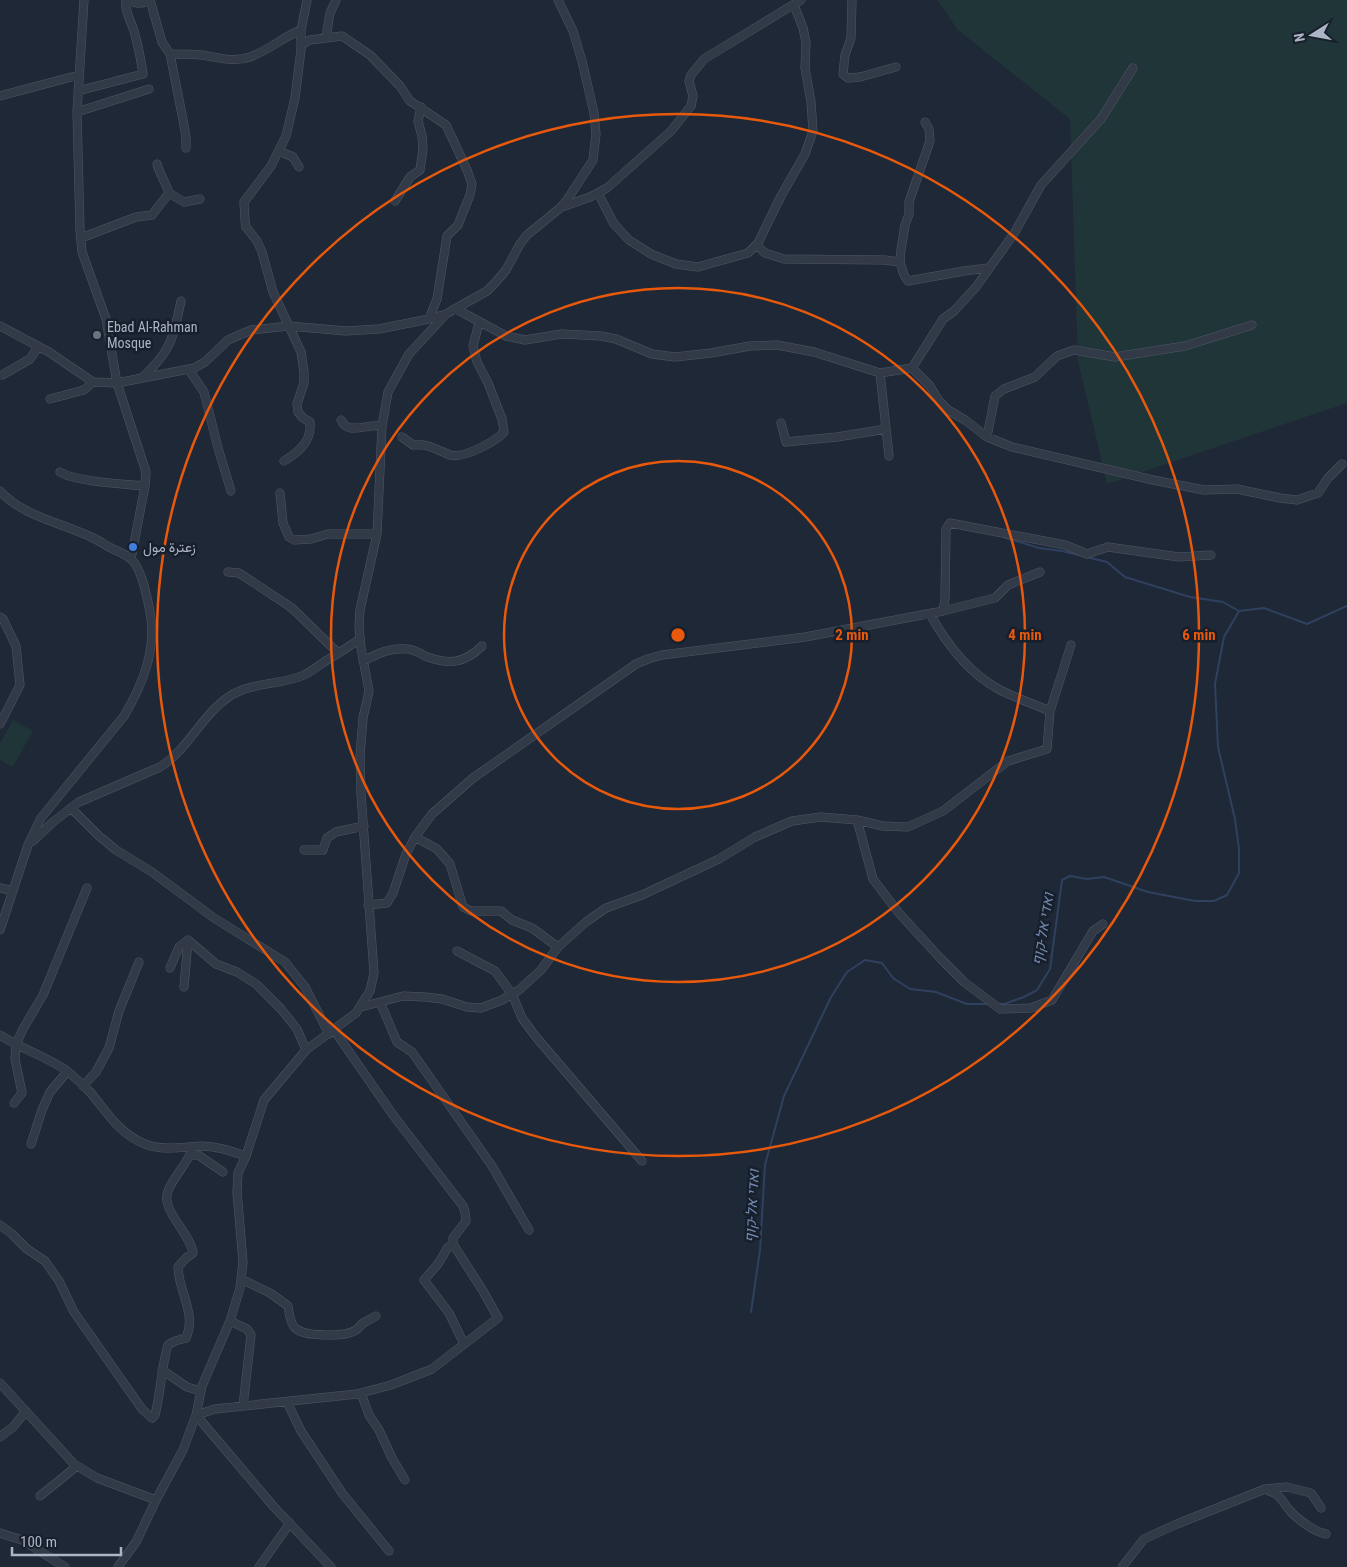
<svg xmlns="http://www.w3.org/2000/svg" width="1347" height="1567" viewBox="0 0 1347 1567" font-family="'Roboto Condensed',Vazirmatn,Heebo,sans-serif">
	<rect width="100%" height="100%" fill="#1e2837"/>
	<path fill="#203538" d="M937,0H1347V403L1107,484L1078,361L1070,119L958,30Z
		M13,720L33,731L13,767L0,760V743Z"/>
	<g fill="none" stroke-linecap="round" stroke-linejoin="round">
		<path stroke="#2f415e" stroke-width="2" d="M1003,537L1039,548L1062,551L1107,562L1125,577L1190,597L1223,602L1239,611
			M998,1004H1004L1024,997L1037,990L1050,969L1062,880L1070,876L1087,879L1104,877L1148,892L1195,901H1214L1227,895L1239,873V849L1235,819L1218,747L1215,684L1224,637L1239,611L1264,608L1307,624L1347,606
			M751,1312L760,1250L765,1165L784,1096L831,997L847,972L865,960L882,963L893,978L910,989L936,992L967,1004H988"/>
		<g stroke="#4f5766" stroke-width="9">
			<path id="minor" d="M84,0L77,112L80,230L82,252L106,319L117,383L146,472L145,486L131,559
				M127,0C135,3 141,5 148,0
				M150,0L162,42L170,54L183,120L186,137V148
				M852,0L851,38L845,55L843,74L848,78L860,77L896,67
				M326,37L330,13L336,0
				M301,45L310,40L342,36L370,55L400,86L410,101L446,125L467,170L472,184L470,195L458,225L447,236L437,299L429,319
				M170,54C180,54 191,54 201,55C218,57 233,63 250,57C269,50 283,37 301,30L307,0
				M78,91L143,74C141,60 138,45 134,31C131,21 124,10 126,0
				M0,96L79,75
				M77,112L149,89
				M925,122L929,129L930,141L909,202V214L905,225L901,250L900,262L902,269L904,275L908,281L964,271L988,268
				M279,151L293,157L299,167
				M157,164C160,175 166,183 169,193L184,202L200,199
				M598,193L614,224L629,240L651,254L676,264L698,267L748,253L758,243L781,196L805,154L813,131L811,102L805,68L806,42L803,28L794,5
				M395,201L410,177L420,170L423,149L422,136L418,121L421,107
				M562,207L590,197L607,188L671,131L691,106L693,96L689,81L691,75L704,59L801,0
				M81,238L136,217L152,215L169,193
				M756,245L765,253L784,259L885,260L900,262
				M456,309L506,336L525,340L561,334L601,336L616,339L652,354L675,357L711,353L750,346L777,345L814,352L880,373L912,368L930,386L939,401L948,410L965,420L987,437L1012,447L1153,480L1204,490L1237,489L1280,498L1297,500L1318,493L1328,478L1342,464
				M0,326L49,352L93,382L117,383L194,368L205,362L228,340L251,330L289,326L346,331L379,329L429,319L446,314L487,291L495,283L506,270L520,244L527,235L560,208L567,200L593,160L596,134L594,113L582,61L573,31L558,0
				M912,368L943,319L954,311L976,287L1015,232L1041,185L1101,119L1133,68
				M189,370L204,392L218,448L231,491
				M880,373L889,456
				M2,375L30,359L38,347
				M142,378C171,351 173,339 181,301
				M50,399L84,390L93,382
				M341,420C348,436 368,423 382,426
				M781,423L786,442L837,437L886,429
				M402,437L413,445C428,443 437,450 450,455C463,459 495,442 504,432L502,419L488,383L477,362L473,346L479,323
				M987,437L995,396L1004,389L1035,377L1057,356L1074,350L1115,357L1185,346L1252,325
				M284,461C299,452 312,441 310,422L303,418L298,412L297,404L304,383V372L301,352L273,292L262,252L257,241L246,227L245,220L244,202L271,166L286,136L295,98L301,50V30
				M60,472C76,482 124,484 145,486
				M0,491C24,517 60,522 91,537C98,540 104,544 111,548C117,551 125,554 131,559C142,569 147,597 150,612C157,649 143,684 124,716L41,818L28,845L0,930
				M280,493L283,523L289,537L294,540L311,539L328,534H377
				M228,572L239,573L292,608L338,653
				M943,611L995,598L1008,585L1040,572
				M930,614C946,643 970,674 1000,690C1016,698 1033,704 1050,711
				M0,617L3,619L16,646L20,685L0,724
				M363,661C377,654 391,647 407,649C413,649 420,653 425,656C448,665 464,664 482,646
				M71,808L99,836L116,850L152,872L214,918L285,962L305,987L329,1034
				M857,820L873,879L898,912L941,959L964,982L1000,1009L1031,1008L1052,1000L1093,931L1103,924
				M415,837L437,849L450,864L463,907L471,911H501L512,920L532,928L558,947
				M33,841L53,822L79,802L160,767C190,748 201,715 230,696C251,682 282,685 304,675C311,672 318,666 324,662C336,655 348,647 360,639
				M304,850H323L327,838L336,832L364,826
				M0,888L13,891
				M368,905L387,903L393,893L406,854L415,837L432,814L473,778L636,664L648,659L662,655L805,637L943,611L945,599L946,529L950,523L1065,545L1087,554L1108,547L1179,557L1211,555
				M188,940L216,964L237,972L256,984L281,1009L297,1029L306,1050
				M457,951L495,971L512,994L522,1018L536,1037L642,1161
				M170,968L179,947L188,940
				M184,987L188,940
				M380,1002L397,1042L412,1052L492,1166L529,1230
				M361,1007L403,996L425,997L442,999L467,1007L481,1008L502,1000L519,990L541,970L558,947L586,922L606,908L642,895L719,859L755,837L792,821L821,817L857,820L883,826L908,827L943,811L1008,761L1047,749L1050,711L1071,645
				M0,1035C21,1049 46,1056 67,1071C75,1077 83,1085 90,1092C106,1111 119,1134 145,1144C163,1151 183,1147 201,1146C217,1146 231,1151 246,1156
				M83,1086L96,1072L109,1048L119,1011L139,962
				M14,1103L22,1093L15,1059L16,1044L23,1029L43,995L87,888
				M31,1144L42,1110L50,1092L67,1072
				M191,1155H198L223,1172
				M0,1225L12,1234L27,1249L45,1261L59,1281L74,1312L142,1409L152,1418L155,1415C161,1392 161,1368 168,1345L175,1341L186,1338C197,1314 178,1290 178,1267L186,1258L193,1253C190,1232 160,1210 168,1191C174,1175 188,1164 193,1147
				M453,1244L448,1247L438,1264L424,1280L449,1313L464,1344
				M241,1279L270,1293L288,1306C289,1312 290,1323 295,1328C304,1337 346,1337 356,1330C359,1328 360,1326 362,1324C366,1321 371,1319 376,1316
				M230,1321L247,1329L251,1335L243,1406
				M162,1370L187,1387L201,1391
				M0,1383L74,1464L97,1478L156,1500
				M361,1393L369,1415L379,1430L392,1458L405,1480
				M287,1402L301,1431L342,1493L389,1551
				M0,1437L13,1427L26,1411
				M1267,1490C1284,1496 1281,1502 1292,1513C1300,1521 1315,1532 1326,1534
				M40,1496L77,1466
				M0,1533L22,1540L65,1567
				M118,1567L136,1542L156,1500L183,1450L196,1415L202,1386L230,1321L240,1288L243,1262L237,1192L238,1173L246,1156L264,1100L306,1050L356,1013L370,991L374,973L361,794L360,756L363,718L369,691L361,648L359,627L360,610L377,534L382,426L388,392L409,354L446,314
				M259,1567L290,1523
				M331,1567L274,1507L196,1415L215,1409L357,1394L391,1385L432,1369L498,1318L483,1291L453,1244V1238L466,1221L465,1212L463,1206L393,1115L334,1030
				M1122,1567L1144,1539L1177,1524L1265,1489L1287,1487L1311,1493L1321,1508"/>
		</g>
		<use href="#minor" stroke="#323a48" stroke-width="8"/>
	</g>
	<g fill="none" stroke="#e8590c" stroke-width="2.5">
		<circle cx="678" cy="635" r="174"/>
		<circle cx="678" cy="635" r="347"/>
		<circle cx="678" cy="635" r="521"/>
	</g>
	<circle fill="#6b7280" stroke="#181f2c" stroke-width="2" cx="97" cy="335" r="5"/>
	<circle fill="#3f7fe0" stroke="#181f2c" stroke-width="2" cx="133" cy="547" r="5"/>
	<g text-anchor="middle" stroke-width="5" stroke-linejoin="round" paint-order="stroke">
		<g font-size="14" fill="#acb4c5" stroke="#181f2c" text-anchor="start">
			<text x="107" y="332">Ebad Al-Rahman<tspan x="107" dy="16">Mosque</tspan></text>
			<text x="143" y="552">زعترة مول</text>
		</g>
		<g font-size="15" font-style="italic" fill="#728aaf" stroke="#181f2c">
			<text transform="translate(1043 929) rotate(-81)" y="5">ואדי אל-קוף</text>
			<text transform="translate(752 1206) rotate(-87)" y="5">ואדי אל-קוף</text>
		</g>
	</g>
	<circle cx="678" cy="635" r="8" fill="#e8590c" stroke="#181f2c" stroke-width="2.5"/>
	<g font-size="15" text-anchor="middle" font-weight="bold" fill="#e8590c" stroke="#181f2c" stroke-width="5" stroke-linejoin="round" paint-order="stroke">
		<text x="852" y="640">2 min</text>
		<text x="1025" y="640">4 min</text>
		<text x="1199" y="640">6 min</text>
	</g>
	<g transform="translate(1312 35) rotate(259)" stroke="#181f2c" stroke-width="4" paint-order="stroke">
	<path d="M0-4L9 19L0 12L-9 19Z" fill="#acb4c5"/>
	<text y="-8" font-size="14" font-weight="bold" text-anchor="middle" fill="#acb4c5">N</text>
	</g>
	<path d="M12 1547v8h109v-8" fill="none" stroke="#acb4c5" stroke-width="2.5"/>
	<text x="20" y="1547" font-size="15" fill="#acb4c5" stroke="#181f2c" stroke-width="4" paint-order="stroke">100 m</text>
</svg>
